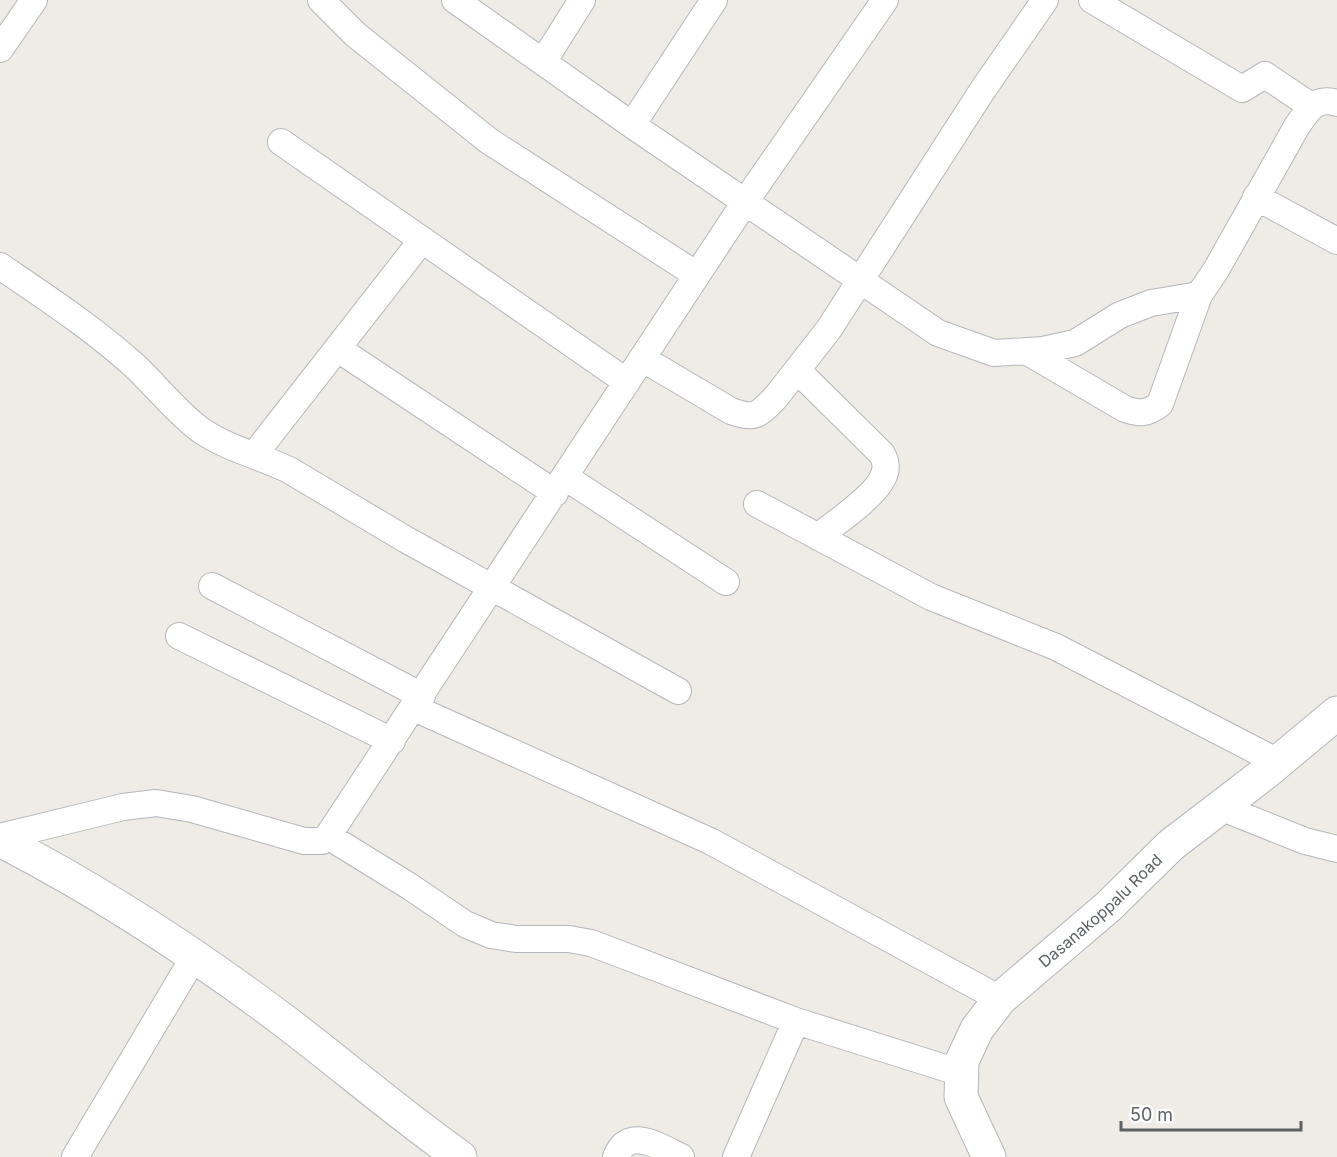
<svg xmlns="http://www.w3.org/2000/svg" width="1337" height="1157" viewBox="0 0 1337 1157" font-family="Inter,sans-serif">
	<rect width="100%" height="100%" fill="#efece6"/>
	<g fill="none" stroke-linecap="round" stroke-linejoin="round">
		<g stroke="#b3b6ba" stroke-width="28">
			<path id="street" d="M321,0L356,35L489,141L697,275
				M455,0L632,125L938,333L994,353L1043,350L1075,343L1120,315L1151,303L1199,295L1216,270L1297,126C1308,110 1316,96 1337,103
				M1092,0L1242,89L1265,75L1311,106
				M0,49L34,0
				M543,62L582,0
				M632,125L714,0
				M281,142L627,382
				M1256,197L1337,241
				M0,266C47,298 94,329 136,367C156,386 180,416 202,431C229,449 260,456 289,470L405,539L678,691
				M338,349L555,493
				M1026,351L1125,409C1140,414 1147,414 1160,404L1199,295
				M643,359L731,411C756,420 758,415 776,397L829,329L982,91L1045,0
				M797,370L882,454C887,463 887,472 881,481C871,499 835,523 818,537
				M254,455L422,240
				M565,477L726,582
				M757,504L931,597L1056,647L1278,762
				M212,586L422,696
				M179,636L392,741
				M414,708L710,841L1000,999
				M1220,807L1305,841L1337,849
				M328,836L409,886L465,924L491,935L516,939H569L591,943L796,1021L961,1073
				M0,837L123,807L156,803L192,809L304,841H322L328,836L745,202L885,0
				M75,1157L194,957
				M616,1157C628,1125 660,1147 681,1157
				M736,1157L796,1021"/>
		</g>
		<g stroke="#b2b6ba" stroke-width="35">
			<g id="secondary">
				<path d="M0,840C101,892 197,955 287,1023C345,1067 400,1115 460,1157"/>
				<path id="s1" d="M989,1157L961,1097L962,1061L977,1029L1000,999L1109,906L1171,845L1265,773L1337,713"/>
			</g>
		</g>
		<use href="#street" stroke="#fff" stroke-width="26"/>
		<use href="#secondary" stroke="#fff" stroke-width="33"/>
	</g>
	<g text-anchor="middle" stroke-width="4.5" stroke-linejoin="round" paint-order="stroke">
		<g font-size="16" fill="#5d6265" stroke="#fff">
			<text dy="6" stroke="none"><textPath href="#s1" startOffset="309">Dasanakoppalu Road</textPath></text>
		</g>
	</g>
	<path d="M1121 1121v9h180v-9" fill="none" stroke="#5d6265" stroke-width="3"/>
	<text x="1130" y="1121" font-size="18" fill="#5d6265" stroke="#ffffff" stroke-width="4.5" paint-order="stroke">50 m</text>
</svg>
